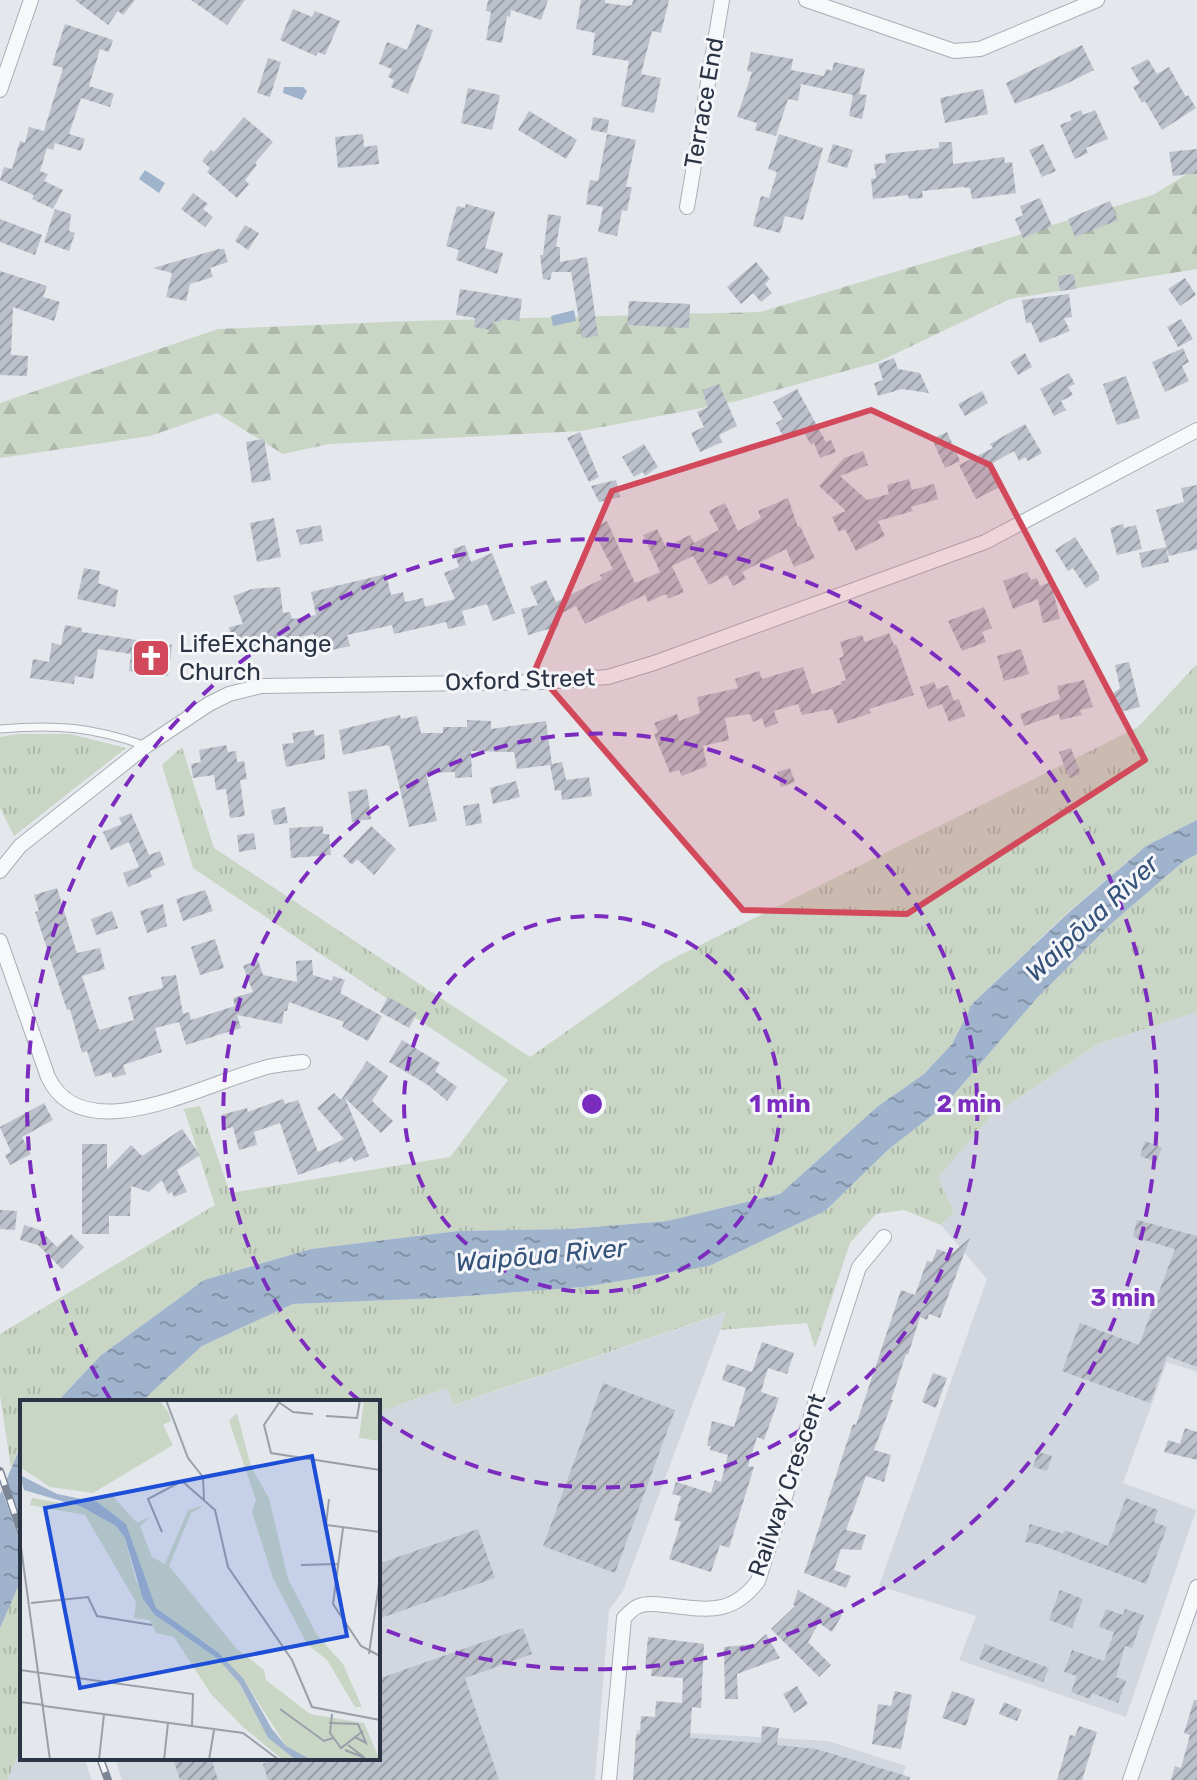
<svg xmlns="http://www.w3.org/2000/svg" width="1197" height="1780" viewBox="0 0 1197 1780" font-family="Rubik,sans-serif">
	<defs>
		<pattern id="grass-tufts" width="24" height="20" patternUnits="userSpaceOnUse" patternTransform="scale(2)"><rect width="24" height="20" fill="#c9d6c5"/><path d="M3 7l-1-3M5 7V3M7 7l1-3M15 17l-1-3M17 17v-4M19 17l1-3" fill="none" stroke="#adb8ab"/></pattern>
		<pattern id="forest-firs" width="22" height="20" patternUnits="userSpaceOnUse" patternTransform="scale(2)"><rect width="22" height="20" fill="#c9d6c5"/><path d="M5 1l3.5 6h-7zM16 11l3.5 6h-7z" fill="#adb8ab"/></pattern>
		<pattern id="water-ripples" width="26" height="14" patternUnits="userSpaceOnUse" patternTransform="scale(2)"><rect width="26" height="14" fill="#9fb4cc"/><path d="M2 4q2-2 4 0t4 0M15 11q2-2 4 0t4 0" fill="none" stroke="#8293a7"/></pattern>
		<pattern id="building-hatch" width="6" height="6" patternUnits="userSpaceOnUse" patternTransform="scale(2)"><rect width="6" height="6" fill="#bbc0ca"/><path d="M-1 1l2-2M0 6l6-6M5 7l2-2" fill="none" stroke="#989da6"/></pattern>
	</defs>
	<rect width="100%" height="100%" fill="#e4e7ec"/>
	<path fill="#d2d6de" d="M1197,1012V1372L1167,1362L1123,1483L1196,1510L1126,1717L959,1660L976,1616L879,1586L987,1279L941,1225L954,1212L937,1177L991,1116L1098,1044Z
		M727,1312L623,1591L609,1610L595,1780H122L115,1758H378V1412L448,1388L455,1405Z
		M637,1730L828,1741L906,1766L901,1780H634Z
		M22,1747V1758H84L92,1780H7Z"/>
	<path fill="url(#grass-tufts)" d="M1197,664V820L1146,846L1067,913L973,1003L952,1044L924,1074L877,1107L780,1194L667,1221L569,1229L458,1231L311,1249L204,1280L100,1356L57,1402H22V1443L11,1468L0,1395V1334L215,1205L184,1109L200,1106L230,1193L450,1157L508,1080L193,868L162,765L182,747L214,848L530,1057L664,963L1138,727Z
		M19,734H70L126,748L14,836L0,808V737Z
		M1197,854V1012L1098,1044L991,1116L938,1177L954,1212L941,1225L904,1210L876,1214L850,1243L815,1348L807,1323L720,1330L726,1312L454,1405L447,1388L378,1412V1402H141L202,1346L293,1304L441,1298L584,1287L709,1266L825,1211L889,1149L943,1107L1037,998L1112,923L1184,861Z
		M22,1578V1747L7,1780H0V1628Z"/>
	<path fill="url(#forest-firs)" d="M1197,168V269L1010,299L878,362L733,402L581,431L329,444L283,454L217,413L150,436L0,458V403L218,329L410,321L760,312L1153,195Z"/>
	<path fill="url(#water-ripples)" d="M284,87H303L307,91L302,100L283,93Z
		M145,170L165,183L159,193L139,179Z
		M574,310L576,321L553,326L551,316Z
		M1197,820V854L1184,861L1112,923L1037,998L943,1107L889,1149L825,1211L709,1266L584,1287L441,1298L293,1304L202,1346L141,1402H57L100,1356L204,1280L311,1249L458,1231L569,1229L667,1221L780,1194L877,1107L924,1074L952,1044L973,1003L1067,914L1146,846Z
		M22,1443V1578L0,1628V1495Z"/>
	<path fill="#e4e7ec" d="M5,1474L22,1524V1547L0,1485Z"/>
	<path fill="url(#building-hatch)" d="M75,0H135L123,15L118,11L108,25Z
		M191,0H245L227,25Z
		M488,0H548L541,20L511,10L510,17L507,16L502,43L486,40L491,12L486,11Z
		M581,0H605V3L628,6L632,5L633,0H669L661,33L652,31L641,74L661,78L654,113L621,106L629,61L592,55L595,33L576,29Z
		M293,9L312,17L315,11L340,21L325,55L318,52L316,56L280,40Z
		M65,24L113,40L109,52L100,49L89,86L114,94L110,107L81,98L69,134L85,139L81,151L55,143L53,150L47,148L40,171L48,174L44,181L63,190L53,209L32,199L34,195L0,180L4,167L12,169L20,141L25,143L29,127L44,131L63,68L52,65Z
		M417,24L433,30L408,94L391,87L394,80L388,77L392,69L379,64L387,42L407,50Z
		M1082,45L1094,70L1062,86L1015,104L1006,83Z
		M751,52L793,59L791,70L824,76L826,69L832,71L834,62L865,69L859,94L867,95L862,119L849,116L853,95L801,84L798,101L788,99L776,136L755,130L757,123L737,117L752,72L747,71Z
		M268,58L281,62L270,97L257,93Z
		M1148,59L1157,74L1169,67L1186,97L1188,95L1196,108L1162,130L1145,101L1142,103L1133,87L1140,83L1131,68Z
		M468,88L500,95L492,130L461,123Z
		M983,89L988,114L945,123L940,98Z
		M1081,110L1083,115L1095,110L1108,139L1086,148L1088,153L1075,159L1060,125L1072,120L1070,115Z
		M529,111L577,140L566,159L518,130Z
		M244,117L273,142L255,163L257,165L245,180L249,184L237,198L207,172L210,168L202,161L211,150L214,152Z
		M593,117L609,120L607,133L591,130Z
		M363,134L364,147L377,145L379,164L338,168L335,137Z
		M607,134L636,140L626,187H632L627,211L622,210L617,236L598,232L603,207L586,204L590,180L598,181Z
		M779,134L823,148L803,220L785,216L780,233L753,226L761,196L769,198L777,172L768,169Z
		M939,142H952L953,164L1004,157L1005,163L1012,162L1016,193L972,199L970,188L962,187L922,191L923,198L909,199L908,195L873,199L871,179L876,178L874,164L886,163L885,154L939,148Z
		M833,144L853,150L847,168L827,162Z
		M1043,144L1056,171L1042,177L1029,150Z
		M1197,149V173L1173,176L1169,152Z
		M193,193L208,204L203,209L213,217L205,227L181,209Z
		M1040,198L1052,226L1023,238L1015,219L1023,215L1020,206Z
		M1110,201L1118,220L1075,237L1068,219Z
		M466,204L495,212L485,248L503,253L497,274L456,260L459,250L446,246L457,206L465,208Z
		M55,209L71,214L69,231L75,233L69,251L44,242Z
		M548,214L561,216L556,247H560V262L587,257L598,336L582,338L571,272H552L550,280L543,279L540,255H543Z
		M0,219L42,235L35,255L0,242Z
		M245,225L259,233L248,250L235,241Z
		M219,249H224L228,262L210,268L213,277L190,284L186,301L166,297L172,273L153,268Z
		M756,262L770,279L765,284L772,293L761,302L753,293L741,304L727,287Z
		M0,271L47,286L43,297L60,302L54,321L13,307L11,355L28,356L27,376L0,375Z
		M1074,274L1076,289L1060,291L1058,276Z
		M1185,278L1196,295L1180,306L1168,289Z
		M460,289L522,299L519,321L501,319L500,322L493,321L491,330L474,327L475,318L456,315Z
		M1069,294L1072,317L1064,318L1070,331L1040,343L1031,322L1026,323L1022,300Z
		M629,301L690,304L689,328L627,325Z
		M1181,319L1193,339L1178,347L1167,327Z
		M1183,348L1189,362L1182,366L1189,381L1165,392L1152,362Z
		M1025,353L1032,367L1018,375L1010,362Z
		M894,358L898,369L920,373L929,393L902,389L878,396L874,383L883,380L878,364Z
		M1069,373L1075,384L1068,387L1073,395L1061,401L1066,410L1054,416L1040,389Z
		M1126,376L1140,418L1117,425L1103,384Z
		M719,384L737,426L719,435L722,442L700,452L691,433L704,427L697,412L708,407L702,390Z
		M797,389L826,442L831,440L836,452L820,458L814,443L811,445L803,431L784,438L776,423L783,419L773,402Z
		M982,391L988,403L965,416L958,404Z
		M1025,424L1042,453L1028,461L1025,457L1019,461L1014,451L991,464L1002,486L976,499L959,465L993,448L990,444Z
		M580,432L599,477L589,482L567,438Z
		M947,432L960,461L945,468L932,439Z
		M264,439L271,480L252,483L246,442Z
		M644,444L658,467L645,476L643,472L634,477L622,457Z
		M863,451L868,465L840,476L867,500L889,494L887,485L909,479L912,490L934,484L938,499L911,507L913,511L878,521L885,536L856,551L845,529L839,532L832,517L846,511L819,486L844,458Z
		M616,480L620,497L599,502L591,486Z
		M1197,485V549L1169,556L1156,510L1184,502L1181,488Z
		M788,498L798,527L800,526L815,558L794,567L786,549L742,572L746,579L733,586L727,575L709,585L693,556L672,566L684,592L668,599L666,594L648,602L645,595L585,624L576,606L556,616L559,626L528,635L521,609L538,605L530,587L546,580L556,602L602,579L600,575L613,569L592,529L607,521L635,583L660,572L643,535L657,529L666,547L690,535L694,543L719,530L709,511L725,503L738,531L761,518L758,511Z
		M274,518L281,557L257,562L250,523Z
		M1123,524L1124,528L1136,525L1142,549L1117,555L1110,528Z
		M321,525L323,541L300,545L296,530Z
		M1075,537L1099,575V580L1086,588L1073,568L1068,571L1055,550Z
		M465,545L471,562L492,553L515,613L493,621L487,604L462,611L466,625L448,629L446,622L394,634L392,625L347,635L350,646L318,653L314,634L233,651L229,627L243,624L233,596L252,589L280,587L283,613L290,612L292,619L316,615L311,592L386,574L391,595L403,592L405,602L423,598L425,607L455,599L444,573L459,567L453,549Z
		M1166,547L1169,562L1142,568L1139,553Z
		M84,568L100,571L98,583L118,590L115,607L77,599Z
		M1027,572L1031,580L1037,578L1040,586L1051,582L1060,619L1043,623L1038,599L1013,609L1003,581Z
		M984,607L992,628L982,632L986,642L962,651L948,621Z
		M65,625L82,628V632L172,645L168,676L129,671L131,654L98,649L93,679L75,676L74,684L30,678L33,659L49,662L52,643L61,645Z
		M889,633L894,645L896,644L914,695L869,709L871,713L838,724L832,709L802,715L798,704L774,711L778,723L765,728L762,718L753,722L750,714L725,718L729,740L703,746L707,766L682,776L679,770L670,773L654,734L658,732L654,723L677,714L679,721L700,713L697,697L738,688L735,679L759,671L762,679L803,667L812,694L842,684L841,682L846,680L839,658L844,656L840,642L862,635L865,642Z
		M1021,649L1029,674L1004,681L997,656Z
		M1129,662L1140,707L1116,713L1112,694L1120,688L1115,665Z
		M1084,680L1093,707L1080,710L1082,715L1060,720L1059,714L1024,726L1020,714L1060,699L1057,686Z
		M934,682L937,689L948,685L954,701L959,699L965,716L949,722L942,704L928,709L920,687Z
		M400,715L401,719L417,716L421,733H443V727H467V720L491,721V729L546,721L552,764L562,762L566,780L589,777L592,796L562,800L561,790L555,791L550,765L517,769L514,752L471,751L472,777L455,778V772L426,773L437,821L409,827L390,747L387,745L343,755L339,730Z
		M314,730L315,736L324,734L325,759L286,767L282,744L294,743L292,733Z
		M226,745L228,752L236,751L237,762L244,761L247,779L240,780L245,816L230,818L226,789L216,790L214,775L193,778L191,764L201,762L199,750Z
		M1071,748L1081,774L1069,778L1059,752Z
		M790,768L795,782L781,787L777,772Z
		M516,781L520,797L493,804L490,788Z
		M367,789L371,819L352,822L348,792Z
		M479,803L482,823L466,826L463,806Z
		M285,807L288,823L274,825L271,810Z
		M131,813L149,855L160,851L165,865L150,871L152,877L128,887L123,873L139,867L129,842L111,850L103,832L122,824L119,818Z
		M323,826V834H329L331,855L291,858L289,828Z
		M371,826L396,849L374,875L357,859L352,865L343,856Z
		M254,833L256,849L239,852L237,835Z
		M57,888L77,953L100,948L105,969L82,976L99,1030L134,1020L128,997L163,988L161,977L176,975L183,1014L189,1012L191,1020L235,1006L233,998L253,992L243,966L258,960L263,975L297,982L296,961L312,960L313,975L332,981L333,976L345,980L340,993L382,1016L368,1041L342,1027L344,1022L289,1002L287,1011H284L282,1024L237,1015L241,1028L186,1045L179,1022L155,1028L162,1052L123,1065L126,1074L113,1078L111,1072L95,1077L87,1051L82,1053L70,1009L67,1010L35,912L39,911L34,895Z
		M205,890L213,911L183,921L176,899Z
		M163,904L167,926L147,933L140,911Z
		M112,911L118,928L96,935L91,919Z
		M215,939L224,968L200,975L191,947Z
		M388,997L417,1013L409,1028L380,1012Z
		M402,1040L440,1063L435,1071L457,1087L447,1101L428,1085L389,1062Z
		M367,1061L388,1076L372,1101L393,1121L381,1133L345,1098L369,1156L354,1162L352,1157L340,1163L338,1161L298,1175L280,1123L254,1132L257,1145L239,1150L233,1127L225,1129L221,1115L247,1108L248,1112L283,1099L285,1104L298,1100L318,1152L344,1139L317,1108L334,1093L341,1100Z
		M44,1103L53,1120L22,1137L31,1154L10,1165L5,1155L11,1152L0,1127Z
		M182,1129L200,1155L177,1170L187,1192L174,1197L172,1192L168,1194L162,1180L149,1192L131,1186L130,1216H109V1234H82V1144H107V1170L131,1145L142,1156Z
		M1145,1141L1162,1148L1156,1162L1140,1156Z
		M0,1210L17,1211L15,1230L0,1229Z
		M1137,1220L1197,1236V1367L1167,1356L1150,1403L1062,1371L1080,1323L1139,1345L1175,1249L1133,1237Z
		M24,1225L40,1230L57,1247L71,1234L84,1247L62,1269L38,1245L20,1240Z
		M970,1238L940,1318L929,1314L927,1320L920,1317L908,1355L906,1354L891,1400H893L874,1450L891,1455L884,1482L866,1476L846,1530L866,1535L861,1550L841,1549L834,1570L851,1576L846,1588L804,1573L853,1424L856,1425L901,1290L915,1295L927,1261L932,1262L937,1249L951,1254Z
		M762,1342L794,1353L787,1374L768,1368L761,1392L779,1398L764,1440L757,1437L748,1466L754,1467L729,1548L720,1545L711,1572L669,1559L681,1522L674,1520L681,1496L672,1494L676,1482L711,1493L715,1480L721,1482L728,1455L710,1450L711,1446H707L712,1421L734,1427L746,1388L722,1380L727,1364L752,1372Z
		M933,1373L947,1378L936,1408L922,1402Z
		M603,1383L675,1410L615,1573L543,1546Z
		M1185,1428L1197,1432V1460L1164,1452L1168,1440L1180,1444Z
		M1038,1452L1052,1456L1047,1471L1033,1467Z
		M1126,1498L1158,1510L1154,1522L1167,1527L1146,1584L1038,1544L1025,1542L1030,1524L1064,1534L1065,1530L1108,1546Z
		M478,1529L495,1578L378,1619V1564Z
		M798,1590L842,1615L832,1632L819,1623L808,1642L831,1665L819,1677L771,1629L795,1606L793,1605Z
		M1060,1590L1083,1599L1072,1628L1049,1620Z
		M1106,1609L1123,1615L1125,1609L1144,1615L1132,1648L1125,1646L1116,1677L1126,1681L1118,1703L1092,1693L1090,1699L1071,1692L1077,1676L1064,1672L1072,1650L1104,1661L1114,1632L1099,1627Z
		M523,1628L532,1654L465,1678L499,1780H268L263,1764L281,1758H378V1679Z
		M766,1634L780,1658L737,1674L738,1699H725L724,1647L755,1644Z
		M648,1637L704,1644L701,1708L692,1707L690,1738L761,1743L762,1726L779,1728L777,1745L816,1749L910,1777L909,1780H633L636,1734H640L641,1716L655,1717L656,1701L682,1703L683,1678L651,1676L652,1669L645,1668Z
		M985,1644L1049,1668L1043,1682L979,1659Z
		M797,1686L808,1704L794,1713L783,1694Z
		M895,1691L912,1695L901,1749L872,1744L878,1704L891,1706Z
		M952,1691L975,1699L966,1726L942,1718Z
		M1194,1700H1197V1780H1171L1175,1766L1181,1768L1190,1735L1184,1733Z
		M1004,1702L1022,1710L1017,1721L999,1714Z
		M1079,1726L1097,1732L1082,1780H1057L1070,1735L1075,1736Z
		M173,1758H211L218,1780H180Z"/>
	<g fill="none" stroke-linecap="round" stroke-linejoin="round">
		<g stroke="#a9aeb7" stroke-width="9">
			<path id="lane" d="M0,729C56,724 93,727 146,746"/>
		</g>
		<g stroke="#a9aeb7" stroke-width="16">
			<path id="street" d="M806,0L954,51L980,49L1097,0
				M0,90L31,0
				M687,207L722,0
				M0,871L20,846L146,746L209,704L229,694L261,686L544,682L608,677L654,663L985,542L1197,430
				M0,941L48,1077C84,1155 214,1078 272,1066C282,1064 293,1063 303,1062
				M609,1780L624,1618C628,1614 634,1607 639,1606C646,1603 657,1604 665,1605C705,1609 731,1617 758,1581L859,1267L884,1237
				M1130,1780L1197,1587"/>
		</g>
		<use href="#lane" stroke="#f7f8fa" stroke-width="7"/>
		<use href="#street" stroke="#f7f8fa" stroke-width="14"/>
		<g stroke="#7d8696" stroke-width="8">
			<path id="rail" d="M0,1471L22,1535
				M100,1758L108,1780"/>
		</g>
		<use href="#rail" stroke="#f4f6f9" stroke-width="5" stroke-dasharray="15" stroke-linecap="butt"/>
	</g>
	<path fill="#d1495b" fill-opacity="0.2" stroke="#d1495b" stroke-width="6" stroke-linejoin="round" d="M871,410L990,465L1145,760L907,914L743,910L535,670L612,491Z"/>
	<g fill="none" stroke="#7b2cbf" stroke-width="4" stroke-dasharray="14 10">
		<circle cx="592" cy="1104" r="188"/>
		<path d="M360 1401A377 377 0 1 1 378 1415"/>
		<path d="M110 1399A565 565 0 1 1 380 1628"/>
	</g>
	<defs>
		<g id="church-square" transform="scale(2)"><rect x="-9" y="-9" width="18" height="18" rx="4" fill="#d1495b" stroke="#f4f6f9"/><path d="M-1.2-6h2.4v3.5h3.3v2.4h-3.3V6h-2.4V-.1h-3.3v-2.4h3.3Z" fill="#fff"/></g>
	</defs>
	<g fill-rule="evenodd">
		<use href="#church-square" x="151" y="658"/>
	</g>
	<g text-anchor="middle" stroke-width="6" stroke-linejoin="round" paint-order="stroke">
		<g font-size="24" fill="#2b3445" stroke="#f4f6f9">
			<text transform="translate(704 103) rotate(-80)" y="8">Terrace End</text>
			<text transform="translate(520 680) rotate(-2)" y="8">Oxford Street</text>
			<text transform="translate(787 1485) rotate(-71)" y="8">Railway Crescent</text>
		</g>
		<g font-size="24" fill="#2b3445" stroke="#f4f6f9" text-anchor="start">
			<text x="179" y="652">LifeExchange<tspan x="179" dy="28">Church</tspan></text>
		</g>
		<g font-size="26" font-style="italic" fill="#34527a" stroke="#f4f6f9">
			<text transform="translate(1092 918) rotate(-43)" y="9">Waipōua River</text>
			<text transform="translate(541 1255) rotate(-5)" y="9">Waipōua River</text>
		</g>
	</g>
	<g transform="translate(20 1400)">
		<rect width="360" height="360" fill="#e4e7ec"/>
		<path d="M0,0H139L149,13L151,21L143,25L153,45L73,93L30,87L0,67ZM344,0L360,1V41L339,38ZM91,94L117,123L131,116L120,126L132,157L145,164L168,110L185,105L171,113L149,166L216,248L244,270L246,280L290,314L344,323L360,360H292L266,346L223,278L199,253L136,208L106,124L72,100ZM12,98L62,107L96,126L105,138L116,181L146,223L198,259L220,284L248,338L276,360H263L223,327L191,294L154,237L136,233L130,220L114,218L116,202L65,115L10,105Z" fill="#c9d6c5"/>
		<path d="M217,13L231,67L249,98L268,179L297,235L323,264L342,307H335L307,260L287,244L253,178L232,112L236,100L209,21Z" fill="#c9d6c5"/>
		<path d="M0,75L37,94L77,102L106,124L136,208L199,253L223,278L252,329L266,346L292,360H276L248,338L220,284L198,259L135,215L123,199L105,138L96,126L62,107L4,90Z" fill="#9fb4cc"/>
		<path fill="none" stroke="#9a9fa9" stroke-width="2" d="M146,0L168,58L183,77L184,100M261,0L244,25L251,53L360,70M260,3L273,12L293,14M306,16L337,18L340,0M309,99L306,125L360,132M323,128L313,204L341,246L360,256M142,132L128,99L162,81L195,110L208,167L272,260L292,307L360,320M0,140L30,360M281,165L318,164M11,203L68,197L77,216L132,225M349,254L360,177M0,270L173,294L172,326M0,302L24,305M24,306L223,333L259,360M260,309L304,341L313,338M312,314L310,333L321,348L343,331M309,323L338,324L346,343L335,337M325,350L345,358L328,345M79,360L84,314M144,360L148,323M189,360L194,330"/>
		<path fill="#1d4ed8" fill-opacity="0.15" stroke="#1d4ed8" stroke-width="4" d="M292,56L327,236L60,288L25,108Z"/>
		<rect width="360" height="360" fill="none" stroke="#2b3445" stroke-width="4"/>
	</g>
	<circle cx="592" cy="1104" r="12" fill="#7b2cbf" stroke="#f4f6f9" stroke-width="4"/>
	<g font-size="24" text-anchor="middle" font-weight="bold" fill="#7b2cbf" stroke="#f4f6f9" stroke-width="6" stroke-linejoin="round" paint-order="stroke">
		<text x="780" y="1112">1 min</text>
		<text x="969" y="1112">2 min</text>
		<text x="1123" y="1306">3 min</text>
	</g>
</svg>
